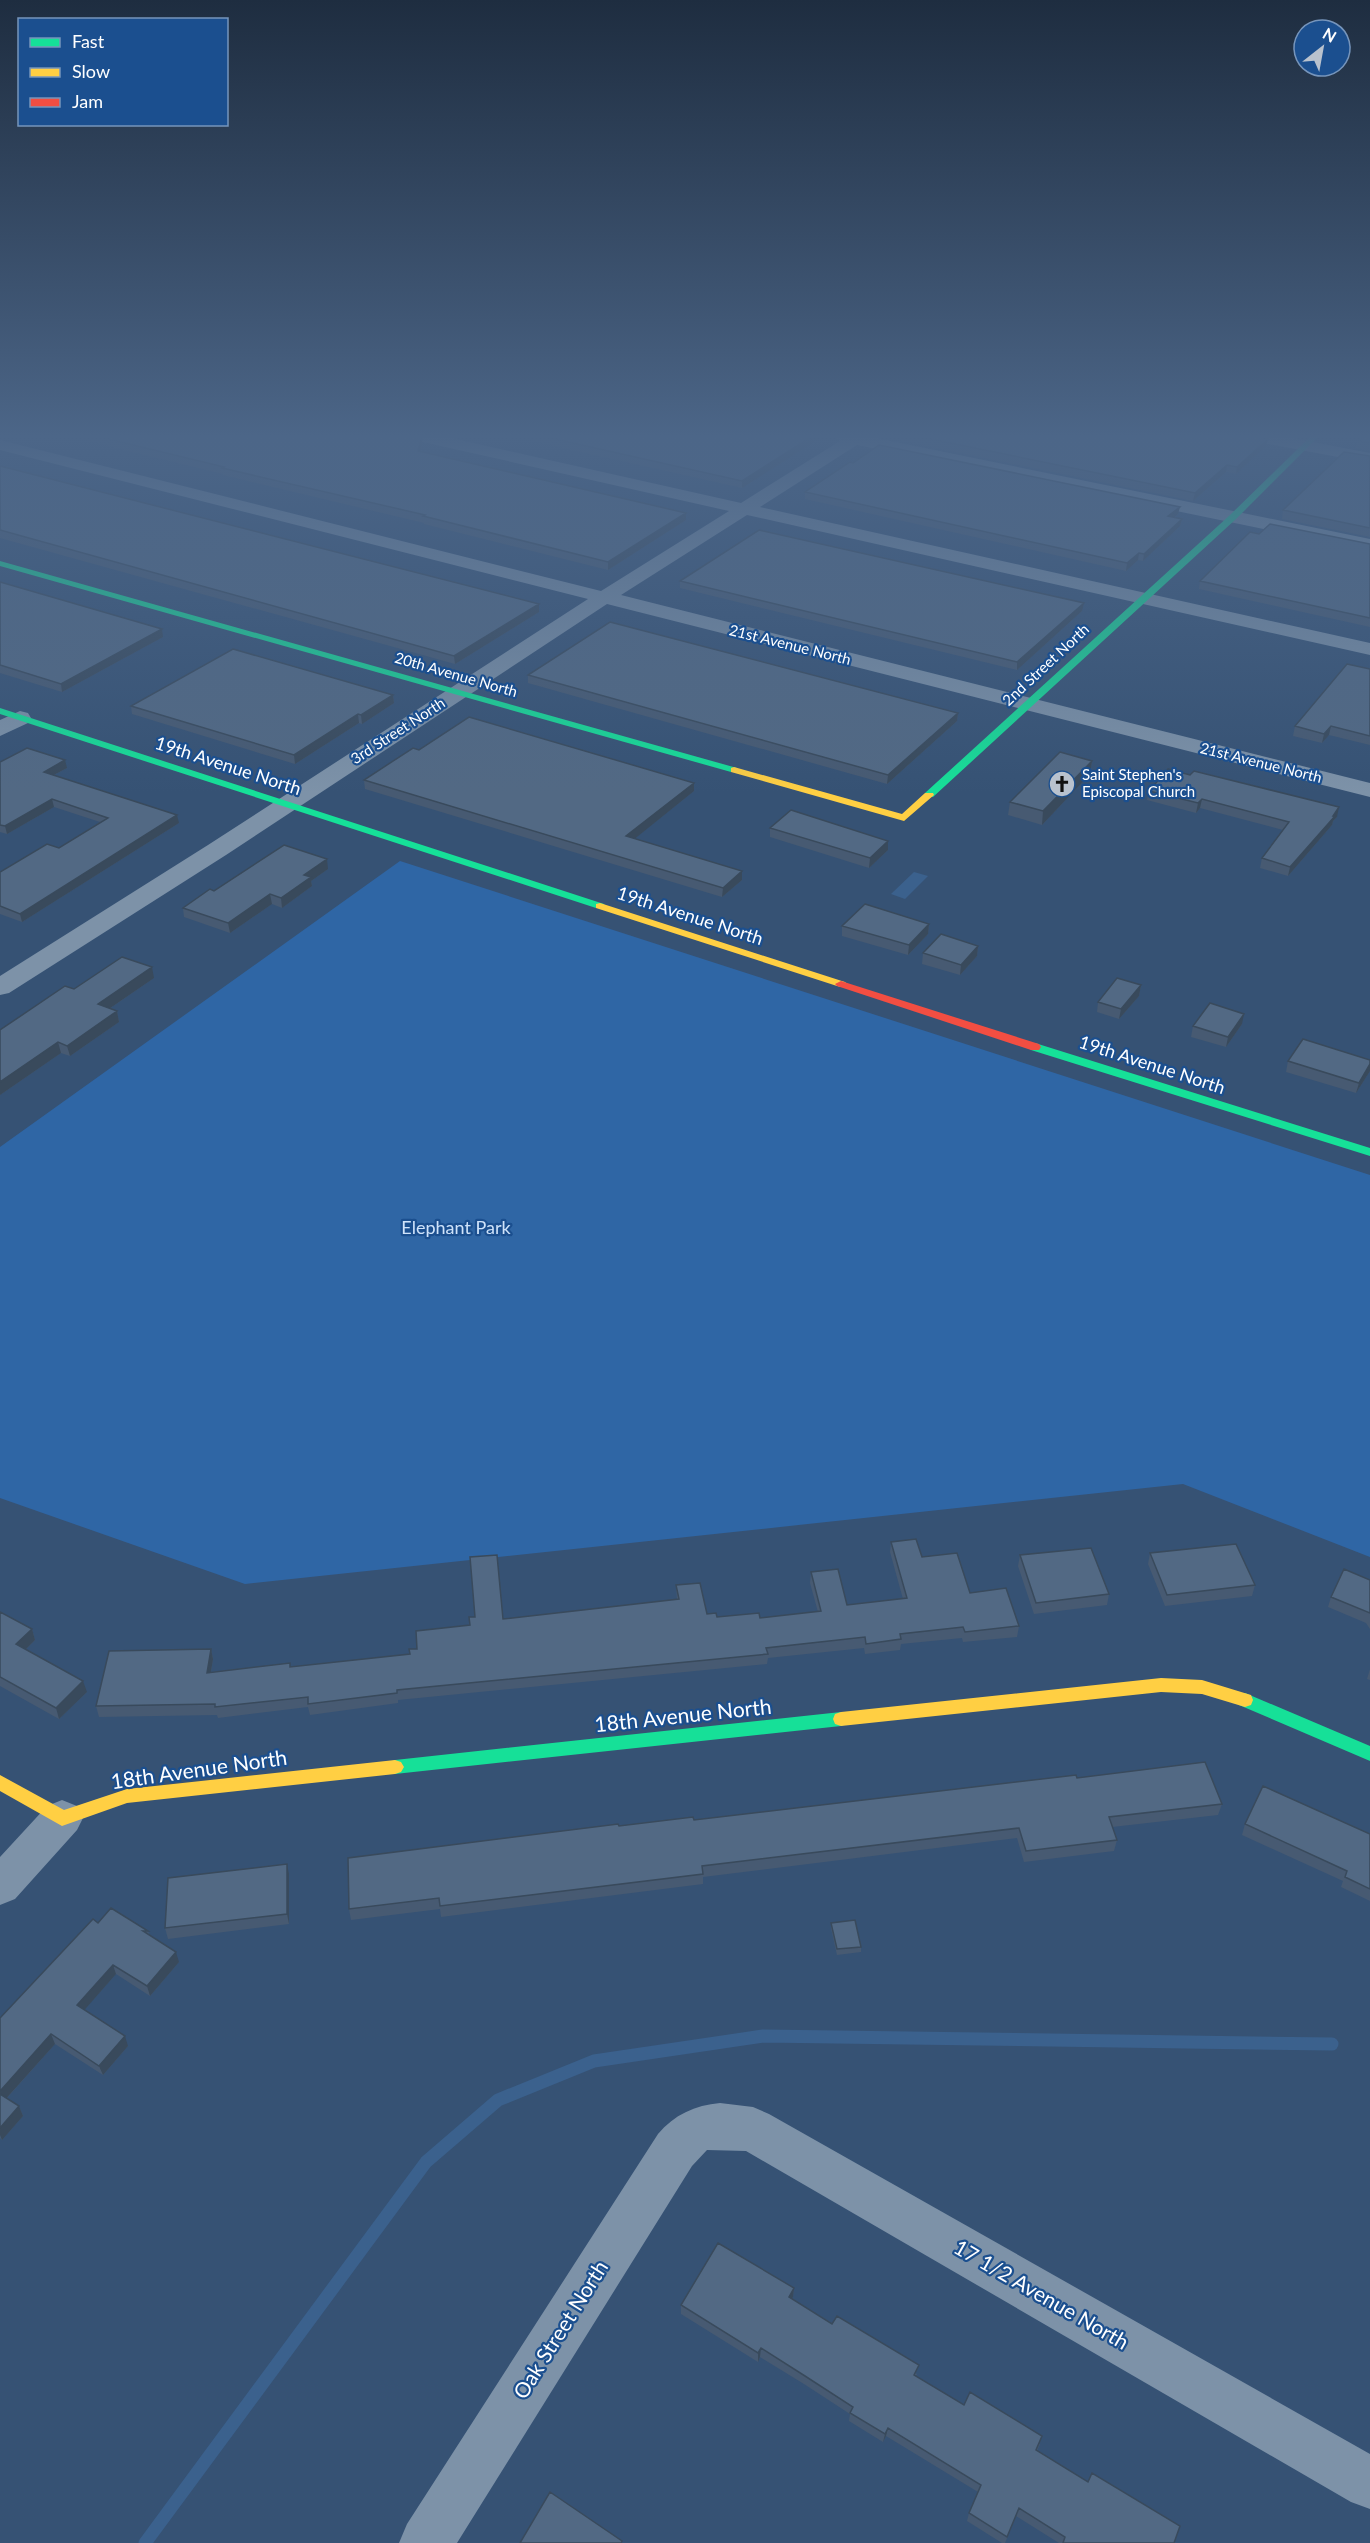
<svg xmlns="http://www.w3.org/2000/svg" width="1370" height="2543" viewBox="0 0 1370 2543" font-family="Lato,sans-serif">
	<rect width="100%" height="100%" fill="#365274"/>
	<path fill="#2f66a5" d="M400,861L1370,1175V1557L1183,1484L245,1584L0,1498V1147Z"/>
	<path fill="#3b618d" d="M914,872L928,876L905,899L891,894Z"/>
	<g fill="none" stroke-linecap="round" stroke-linejoin="round">
		<path stroke="#3b618d" stroke-width="13" d="M145,2543L426,2162L498,2100L594,2061L763,2036L1332,2044"/>
		<path fill="#7d92a8" fill-rule="evenodd" d="M415,437H447L741,503L840,441L836,437H871L1370,539V551L857,445L760,507L1370,643V655L747,515L621,595L1370,783V797L607,604L226,855L9,993L0,995V976L208,845L588,599L0,450V440L601,591L729,511L423,442Z
			M1250,437H1287L1370,453V463L1258,442Z
			M20,711L28,713L31,718L28,723L0,736V720Z
			M62,1800L77,1806L83,1818L77,1830L15,1899L0,1905V1857L47,1806Z
			M720,2103L753,2107L769,2114L1370,2454V2509L1351,2502L746,2151L707,2150L692,2166L457,2543H399L407,2524L658,2134C674,2115 695,2105 720,2103Z"/>
		<path fill="#16e098" fill-rule="evenodd" d="M1310,437H1318L1236,519L933,797H925V793L1230,515Z
			M0,561L737,768L739,770L731,772L0,566Z
			M0,708L604,904L605,906L604,908H596L0,714Z
			M1035,1043L1370,1148V1156L1031,1050L1029,1047Z
			M1245,1693L1370,1746V1761L1239,1705L1237,1700L1239,1695Z
			M841,1712L847,1714L849,1719L847,1724L841,1726L395,1774L389,1772L386,1767L389,1762L395,1760Z"/>
		<path fill="#ffcf43" fill-rule="evenodd" d="M734,767L902,814L925,793H933L934,795L904,821L731,772V768Z
			M600,903L845,982L847,984L841,987L837,986L596,908V904Z
			M1161,1678L1202,1680L1251,1695L1253,1700L1251,1705L1245,1707L1202,1694L1161,1692L841,1726L835,1724L833,1719L835,1714L841,1712Z
			M395,1760L401,1762L404,1767L401,1772L395,1774L127,1803L62,1826L0,1791V1775L64,1810L127,1789Z"/>
		<path fill="#f24e42" fill-rule="evenodd" d="M841,981L1039,1044L1041,1047L1039,1050H1031L837,986L835,984Z"/>
	</g>
	<path fill="#475a72" d="M71,437H422V444L421,452L686,520L608,570L424,524V523L223,475V474Z
		M514,437H822L742,488Z
		M897,437H1262L1266,446L1236,474L1226,472L1193,501L897,440Z
		M1370,437V451L1355,448L1357,440Z
		M1370,456V537L1282,519L1283,510Z
		M0,466L539,612L455,664L0,538Z
		M805,492L1178,514L1174,518L1182,519L1180,526L1143,561L1138,560L1126,571L805,499Z
		M1259,534L1370,544V627L1199,589L1200,581Z
		M680,581L1082,611L1017,670L680,588Z
		M0,582L163,637L62,692L0,673Z
		M1370,669V745L1329,735L1322,743L1293,736L1295,726Z
		M528,675L958,713L957,721L887,784L528,683Z
		M393,695L394,703L362,724L359,723L295,764L132,714L131,706Z
		M419,750L694,791L634,839L742,871V880L722,897L365,789L364,780Z
		M1092,761L1090,774L1042,825L1008,815L1010,802Z
		M0,762L67,768L54,775L179,823L22,922L0,914V872L59,848L100,822L54,807L7,834L0,832Z
		M1149,791L1337,817L1333,821L1332,825L1288,876L1260,868L1262,858L1283,830L1200,808L1196,813L1147,800Z
		M770,828L888,850L869,868L770,837Z
		M328,869L311,881L312,886L282,908L272,904L230,933L184,917L183,908L214,891Z
		M929,924L928,934L908,955L842,936V926Z
		M978,946L977,956L960,975L922,964L923,953Z
		M154,978L109,1009L117,1011L119,1022L70,1056L61,1053L0,1095V1030L74,989Z
		M1141,985L1139,996L1119,1019L1097,1012L1098,1002Z
		M1242,1024L1226,1047L1191,1037L1193,1026Z
		M1288,1061L1370,1071L1356,1093L1286,1072Z
		M891,1542L922,1557L970,1593L1019,1626L1017,1637L963,1642L962,1638L901,1644L900,1650L865,1654L864,1648L768,1658L767,1664L398,1700V1703L310,1715L308,1707L218,1718L217,1715L99,1717L96,1706L211,1649L213,1659L211,1672L290,1663V1667L410,1654L417,1649L470,1625L503,1619L677,1600L676,1585L707,1614L717,1617L760,1618L818,1612L810,1583L811,1572L847,1605L903,1599L890,1552Z
		M1150,1553L1255,1585L1252,1596L1165,1606L1148,1564Z
		M1020,1555L1109,1594L1107,1605L1034,1614L1018,1566Z
		M1370,1580V1629L1366,1623L1328,1607L1331,1597Z
		M0,1612L32,1629L35,1640L26,1649L87,1692L59,1719L0,1686Z
		M1370,1669V1680L1367,1679Z
		M1077,1778L1222,1804L1218,1815L1112,1827L1117,1840L1114,1851L1024,1862L1017,1838L703,1877V1884L441,1917L440,1909L351,1920L349,1909L619,1826L694,1820Z
		M1245,1824L1370,1834V1901L1341,1887L1343,1881L1242,1835Z
		M289,1874V1924L168,1939L165,1928Z
		M98,1923L148,1931L150,1936L179,1962L150,1996L116,1974L84,2010L128,2046L103,2075L55,2044L7,2098L19,2106L23,2116L2,2140L0,2138V2018Z
		M831,1923L861,1947V1952L837,1955L831,1928Z
		M794,2288L793,2297L792,2299L917,2374L916,2376L964,2405L1040,2444L1037,2451L1174,2543H1059L1016,2516L1005,2543H1002L967,2521L969,2513L978,2492L886,2436L883,2442L849,2421L850,2414L804,2384L760,2357L758,2362L681,2314V2305Z"/>
	<path fill="#394a5c" d="M422,437V444L419,459L418,451Z
		M811,437H822L742,488V481Z
		M1268,439L1266,446L1236,474L1237,467Z
		M1227,465L1226,472L1193,501L1195,493Z
		M1180,507L1178,514L1167,524L1168,516Z
		M686,513V520L608,570V562Z
		M1182,519L1180,526L1143,561L1144,554Z
		M1139,553L1138,560L1126,571L1127,563Z
		M1084,603L1082,611L1017,670V662Z
		M539,604V612L455,664L454,656Z
		M162,629L163,637L62,692L61,684Z
		M393,695L394,703L362,724L361,715Z
		M958,713L957,721L887,784L888,775Z
		M358,714L359,723L295,764L294,755Z
		M1331,726L1329,735L1322,743L1324,734Z
		M65,760L67,768L46,779L44,772Z
		M1092,761L1090,774L1042,825L1043,811Z
		M694,783V791L627,845L626,836Z
		M52,799L54,807L7,834L5,826Z
		M1202,799L1200,808L1196,813L1198,803Z
		M1339,807L1337,817L1333,821L1332,825L1288,876L1290,867Z
		M177,815L179,823L22,922L20,914Z
		M888,841V850L869,868L870,858Z
		M327,859L328,869L311,881L312,886L282,908L281,898L304,875Z
		M742,871V880L722,897L723,888Z
		M270,894L272,904L230,933L228,923Z
		M929,924L928,934L908,955L909,945Z
		M978,946L977,956L960,975L961,965Z
		M152,967L154,978L100,1015L98,1004Z
		M1141,985L1139,996L1119,1019L1121,1009Z
		M117,1011L119,1022L70,1056L67,1046Z
		M1244,1014L1242,1024L1226,1047L1228,1037Z
		M58,1042L61,1053L0,1095V1082Z
		M1370,1064V1071L1356,1093L1359,1083Z
		M32,1629L35,1640L20,1655L16,1644Z
		M211,1649L213,1659L209,1683L207,1673Z
		M83,1681L87,1692L59,1719L56,1708Z
		M287,1864L289,1874V1924L287,1914Z
		M176,1952L179,1962L150,1996L147,1986Z
		M113,1965L116,1974L80,2015L77,2005Z
		M51,2034L55,2044L3,2102L0,2095V2091Z
		M125,2036L128,2046L103,2075L99,2066Z
		M19,2106L23,2116L2,2140L0,2135V2128Z
		M794,2288L793,2297L788,2306L789,2297Z
		M761,2348L760,2357L758,2362V2353Z
		M888,2428L886,2436L883,2442L885,2434Z"/>
	<path fill="#526984" stroke="#394a5c" stroke-width="1.5" d="M100,437H422L418,451L686,513L608,562L423,516L425,515L222,468L224,467Z
		M546,437H811L742,481Z
		M921,437H1262L1268,439L1237,467L1227,465L1195,493Z
		M1360,437H1370V443L1357,440Z
		M879,445L1180,507L1168,516L1182,519L1144,554L1139,553L1127,563L805,492L850,462L853,463Z
		M1344,452L1370,456V528L1283,510Z
		M0,466L539,604L454,656L0,530Z
		M1270,524L1370,544V618L1200,581L1250,532L1259,534Z
		M759,530L1084,603L1017,662L680,581Z
		M0,582L162,629L61,684L0,665Z
		M610,622L958,713L888,775L528,675Z
		M233,649L393,695L361,715L358,714L294,755L131,706Z
		M1347,664L1370,669V736L1331,726L1324,734L1295,726Z
		M469,717L694,783L626,836L742,871L723,888L364,780L413,748L419,750Z
		M27,748L65,760L44,772L177,815L20,914L0,906V872L47,844L59,848L108,818L52,799L5,826L0,825V762Z
		M1060,752L1092,761L1043,811L1010,802Z
		M1168,769L1190,775L1194,771L1339,807L1333,816H1335L1290,867L1262,858L1289,822L1202,799L1198,803L1149,791Z
		M791,810L888,841L870,858L770,828Z
		M284,845L327,859L304,875L311,877L281,898L270,894L228,923L183,908L210,889L214,891Z
		M865,904L929,924L909,945L842,926Z
		M941,934L978,946L961,965L923,953Z
		M122,957L152,967L98,1004L117,1011L67,1046L58,1042L0,1082V1030L65,986L74,989Z
		M1117,978L1141,985L1121,1009L1098,1002Z
		M1210,1003L1244,1014L1228,1037L1193,1026Z
		M1303,1039L1370,1060V1064L1359,1083L1288,1061Z
		M916,1539L922,1557L957,1553L970,1593L1006,1588L1019,1626L965,1632L963,1627L900,1634L901,1639L866,1644L865,1637L766,1648L768,1654L397,1690V1693L308,1704V1697L215,1707V1704L96,1706L109,1651L211,1649L207,1673L290,1663V1667L410,1654L409,1649H417L416,1631L470,1625L469,1617H475L470,1557L497,1555L503,1619L679,1599L676,1585L700,1583L707,1614L716,1613L717,1617L759,1613L760,1618L821,1611L811,1572L838,1569L847,1605L907,1598L891,1542Z
		M1236,1544L1255,1585L1167,1595L1150,1553Z
		M1091,1548L1109,1594L1036,1603L1020,1555Z
		M1344,1569L1370,1580V1613L1331,1597Z
		M0,1612L32,1629L16,1644L83,1681L56,1708L0,1677Z
		M1205,1762L1222,1804L1109,1817L1117,1840L1026,1851L1019,1828L702,1866L703,1874L440,1906L439,1898L349,1909L348,1858L618,1824L619,1826L693,1817L694,1820L1076,1775L1077,1778Z
		M1263,1786L1370,1834V1889L1345,1877L1347,1871L1245,1824Z
		M287,1864V1914L165,1928L168,1878Z
		M111,1908L148,1931H143L176,1952L147,1986L113,1965L77,2005L125,2036L99,2066L51,2034L0,2091V2018L93,1919L98,1923Z
		M855,1920L861,1947L837,1949L831,1923Z
		M0,2094L19,2106L0,2128Z
		M718,2243L794,2288L789,2297L832,2324L837,2316L919,2365L914,2375L964,2405L970,2392L1042,2436L1036,2450L1088,2482L1092,2473L1180,2526L1174,2543H1063L1065,2537L1019,2508L1007,2537L969,2513L981,2485L888,2428L885,2434L850,2413L853,2407L805,2376L761,2348L758,2353L681,2305Z
		M550,2492L622,2541L621,2543H520Z"/>
	<linearGradient id="sky" x2="0" y2="1"><stop stop-color="#1e2d40"/><stop offset="0.55" stop-color="#4c6688"/><stop offset="1" stop-color="#4c6688" stop-opacity="0"/></linearGradient>
	<rect width="1370" height="793" fill="url(#sky)"/>
	<defs>
		<g id="church-disc" transform="scale(1.35)"><circle r="9.5" fill="#b9c2ce" stroke="#1b4f8f"/><path d="M-1.2-6h2.4v3.5h3.3v2.4h-3.3V6h-2.4V-.1h-3.3v-2.4h3.3Z" fill="#111"/></g>
	</defs>
	<g fill-rule="evenodd">
		<use href="#church-disc" x="1062" y="784"/>
	</g>
	<g text-anchor="middle" stroke-width="4.5" stroke-linejoin="round" paint-order="stroke">
		<g font-size="15" fill="#fff" stroke="#1b4f8f">
			<text transform="translate(790 645) rotate(14)" y="5">21st Avenue North</text>
			<text transform="translate(1046 665) rotate(-43)" y="5">2nd Street North</text>
			<text transform="translate(456 675) rotate(16)" y="5">20th Avenue North</text>
			<text transform="translate(398 731) rotate(-33)" y="5">3rd Street North</text>
			<text transform="translate(1261 763) rotate(14)" y="5">21st Avenue North</text>
		</g>
		<g font-size="15" fill="#fff" stroke="#1b4f8f" text-anchor="start">
			<text x="1082" y="780">Saint Stephen's<tspan x="1082" dy="17">Episcopal Church</tspan></text>
		</g>
		<g font-size="18" fill="#fff" stroke="#1b4f8f">
			<text transform="translate(228 766) rotate(18)" y="6">19th Avenue North</text>
			<text transform="translate(690 916) rotate(18)" y="6">19th Avenue North</text>
			<text transform="translate(1152 1065) rotate(18)" y="6">19th Avenue North</text>
		</g>
		<g font-size="18" fill="#cfe3fa" stroke="#1b4f8f">
			<text x="456" y="1234">Elephant Park</text>
		</g>
		<g font-size="21" fill="#fff" stroke="#1b4f8f">
			<text transform="translate(683 1716) rotate(-6)" y="7">18th Avenue North</text>
			<text transform="translate(199 1770) rotate(-8)" y="7">18th Avenue North</text>
			<text transform="translate(1041 2295) rotate(30)" y="7">17 1/2 Avenue North</text>
			<text transform="translate(561 2330) rotate(-58)" y="7">Oak Street North</text>
		</g>
	</g>
	<rect x="18" y="18" width="210" height="108" fill="#1b4f8f" stroke="#7695bc" stroke-width="1.5"/>
	<rect x="30" y="38" width="30" height="9" fill="#16e098" stroke="#7695bc" stroke-width="1.5"/>
	<text x="72" y="48" font-size="18" fill="#ffffff">Fast</text>
	<rect x="30" y="68" width="30" height="9" fill="#ffcf43" stroke="#7695bc" stroke-width="1.5"/>
	<text x="72" y="78" font-size="18" fill="#ffffff">Slow</text>
	<rect x="30" y="98" width="30" height="9" fill="#f24e42" stroke="#7695bc" stroke-width="1.5"/>
	<text x="72" y="108" font-size="18" fill="#ffffff">Jam</text>
	<g transform="translate(1322 48) rotate(31)"><circle r="28" fill="#1b4f8f" stroke="#7695bc" stroke-width="1.5"/>
	<path d="M0-4.5L10 22L0 15L-10 22Z" fill="#b9c2ce"/>
	<text y="-9" font-size="16" font-weight="bold" text-anchor="middle" fill="#ffffff">N</text>
	</g>
</svg>
